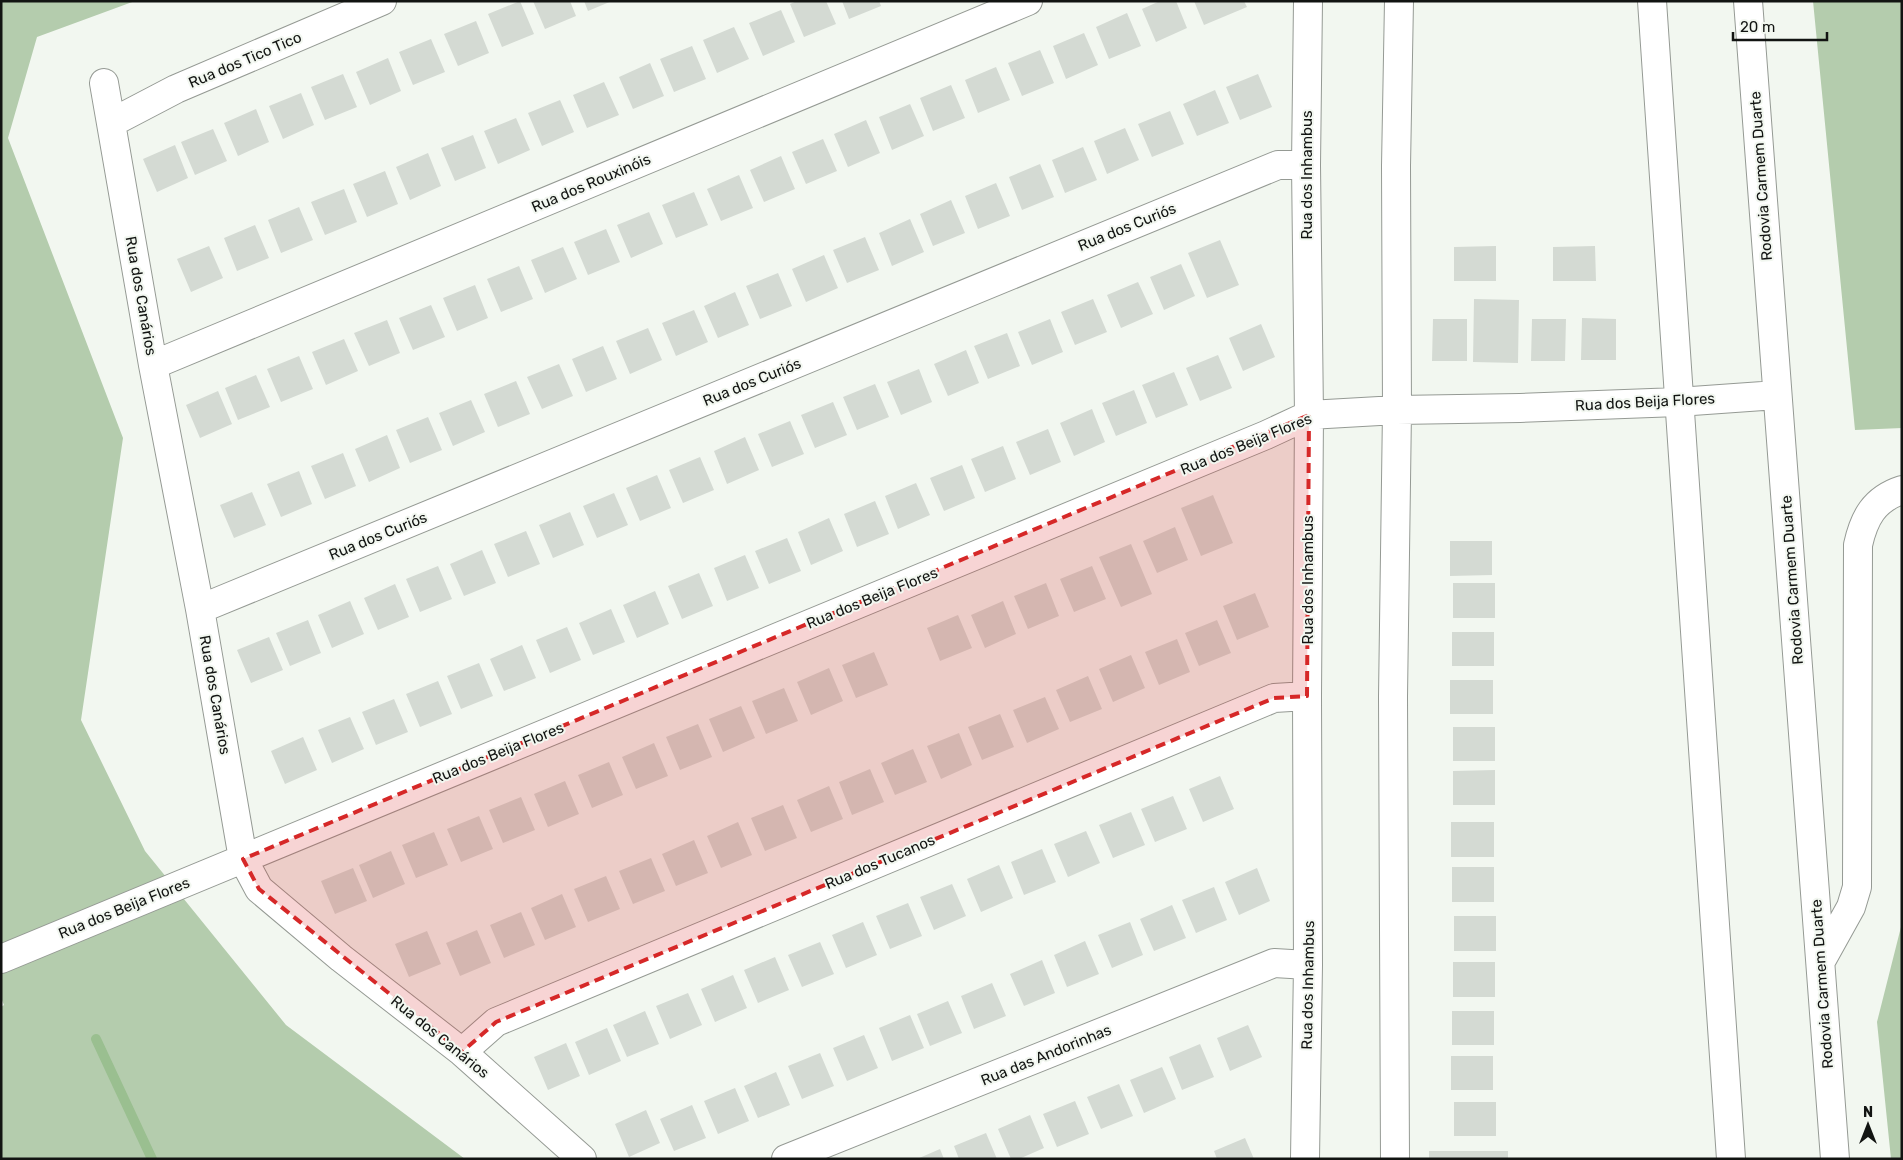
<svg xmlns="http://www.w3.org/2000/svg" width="1903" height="1160" viewBox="0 0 1903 1160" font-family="Rubik,sans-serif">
	<rect width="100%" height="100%" fill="#f2f7f0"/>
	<path fill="#b4ccad" d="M1,1H135L37,37L8,138L123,438L81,720L145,851L286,1025L465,1159H1V1007L4,1005L1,998Z
		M1813,1H1902V428L1855,430Z
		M1902,923V1159H1891L1877,1022Z"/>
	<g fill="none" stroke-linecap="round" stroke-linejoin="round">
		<path stroke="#9abf90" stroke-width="10" d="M96,1039L152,1159"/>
	</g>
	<path fill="#d4dad3" d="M520,1L534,34L502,47L488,14Z
		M533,1H570L576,16L545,29Z
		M584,1H612L588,11Z
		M797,1H826L836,24L804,37L790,4Z
		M842,1H879L881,6L849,19Z
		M1160,1H1176L1187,28L1156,42L1142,9Z
		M1194,1H1244L1247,7L1204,25Z
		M781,10L795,42L763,56L749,23Z
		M1127,13L1141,46L1109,59L1096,27Z
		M476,21L489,53L458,66L444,34Z
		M734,27L749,59L717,73L703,40Z
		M1084,33L1098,65L1066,79L1053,46Z
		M431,39L445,72L413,85L399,52Z
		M692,46L706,79L674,92L660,59Z
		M1040,50L1054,83L1022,96L1008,63Z
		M388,58L401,91L370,105L356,72Z
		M650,63L664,96L633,109L619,77Z
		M996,67L1010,100L978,113L965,80Z
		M343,74L357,107L325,120L311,87Z
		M1258,74L1272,107L1240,120L1226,87Z
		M604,82L619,115L587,128L573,95Z
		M951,85L965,118L933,131L920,98Z
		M1215,90L1229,123L1197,136L1183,104Z
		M301,93L314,125L283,139L269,106Z
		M560,100L574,132L542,146L528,113Z
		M910,104L924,136L892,150L879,117Z
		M256,109L269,142L238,156L224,123Z
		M1170,111L1184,144L1152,157L1138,124Z
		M516,118L530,150L498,164L484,131Z
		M866,120L880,153L848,167L834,134Z
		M1125,128L1139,160L1107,174L1094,141Z
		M213,129L227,161L195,175L181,142Z
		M473,135L486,168L455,181L441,148Z
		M823,139L837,171L806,184L792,152Z
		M175,145L188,178L157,192L143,159Z
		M1083,147L1097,180L1065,193L1052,160Z
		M428,153L441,186L410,200L396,167Z
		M781,156L795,189L764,202L750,170Z
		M1040,164L1054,197L1022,210L1009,177Z
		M385,171L398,204L367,217L353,184Z
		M739,175L753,208L721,221L707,189Z
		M996,183L1010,216L978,229L965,196Z
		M344,189L357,222L325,235L311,202Z
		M694,192L708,225L676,238L662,205Z
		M951,200L965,233L933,246L920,214Z
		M299,207L313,240L281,253L268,220Z
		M649,212L663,244L631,258L617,225Z
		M910,219L924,252L892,266L879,233Z
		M255,225L269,258L237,271L224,238Z
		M606,229L620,262L588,275L574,242Z
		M865,237L879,270L847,283L833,250Z
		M1220,240L1239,285L1207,298L1188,253Z
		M209,246L223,278L191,292L177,259Z
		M1496,246V281H1454V247Z
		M1595,246L1596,281H1553V247Z
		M563,247L577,279L545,293L531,260Z
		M824,255L838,288L806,302L792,269Z
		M1181,264L1195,296L1164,310L1150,277Z
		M519,266L533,299L501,312L487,279Z
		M778,273L792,306L760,319L746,286Z
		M1138,282L1153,314L1121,328L1107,295Z
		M475,285L488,318L457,331L443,298Z
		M735,292L749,325L718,338L704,306Z
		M1093,299L1107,332L1075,345L1061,312Z
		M1474,299L1519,300L1518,363L1473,362Z
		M431,305L445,337L413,350L399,318Z
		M694,310L708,342L676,356L662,323Z
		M1582,318L1616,319V360H1581Z
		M1050,319L1063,352L1032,365L1018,332Z
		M1433,319H1467V361H1432Z
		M1532,319H1566L1565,361H1531Z
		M387,320L400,353L369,366L354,333Z
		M1261,324L1275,357L1243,371L1229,338Z
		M648,328L662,360L630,374L616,341Z
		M1007,333L1020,366L988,379L974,346Z
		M344,339L358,371L326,385L312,352Z
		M603,346L617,379L586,392L572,359Z
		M966,350L979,383L948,396L934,364Z
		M1218,355L1232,388L1200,401L1186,368Z
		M299,356L313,389L281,402L267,369Z
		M559,364L573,396L542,409L527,377Z
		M919,369L932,402L901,415L887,382Z
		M1174,372L1188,405L1156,418L1142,385Z
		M256,375L270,407L238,420L225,388Z
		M516,381L530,414L498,427L484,394Z
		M875,384L889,417L857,430L843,397Z
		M1134,390L1147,423L1116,436L1102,403Z
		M218,391L232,424L200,438L186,405Z
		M471,400L485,432L453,446L439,413Z
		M833,402L847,435L815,448L801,415Z
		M1092,409L1105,442L1074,456L1060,423Z
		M428,417L442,450L410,463L396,430Z
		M790,421L804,454L772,467L758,434Z
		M1048,429L1061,462L1030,475L1016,442Z
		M387,435L400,468L369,482L355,449Z
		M745,437L759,470L727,484L714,451Z
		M1003,446L1016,479L985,492L971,459Z
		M343,453L356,486L325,499L311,466Z
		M700,457L714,490L683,503L669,470Z
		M962,465L975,498L944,511L930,478Z
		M299,471L312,504L281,517L267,484Z
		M657,475L671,508L640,521L626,488Z
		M916,483L930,515L898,529L885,496Z
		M252,492L266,525L234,538L220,505Z
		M614,493L628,525L597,538L583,506Z
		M1213,495L1233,543L1201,556L1181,508Z
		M875,501L889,534L857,547L844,514Z
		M570,512L584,545L553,558L539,525Z
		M829,518L843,551L811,565L798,532Z
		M1175,527L1188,560L1157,573L1143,541Z
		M526,531L540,564L508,577L494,544Z
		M787,538L801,571L769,584L755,551Z
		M1450,541H1492V575L1450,576Z
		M1131,544L1152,594L1121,607L1099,557Z
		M482,550L496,583L464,596L450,564Z
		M745,555L759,588L727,601L714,568Z
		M438,566L452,599L420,612L406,579Z
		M1092,566L1106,599L1074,612L1060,579Z
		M699,573L713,606L682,619L668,586Z
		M1046,583L1059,616L1028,629L1014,596Z
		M1453,583H1495V618H1453Z
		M395,584L409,617L378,630L364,598Z
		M655,591L669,624L637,638L623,605Z
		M1255,593L1269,627L1237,640L1223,606Z
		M350,601L364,634L332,648L318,615Z
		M1003,601L1016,634L985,648L971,615Z
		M611,609L625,642L593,655L579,623Z
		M958,615L972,648L940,661L927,628Z
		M308,620L321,653L290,666L276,633Z
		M1217,620L1231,653L1199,666L1185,633Z
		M567,627L581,660L550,673L536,640Z
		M1452,632H1494V666H1452Z
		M269,637L283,670L251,683L237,650Z
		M1177,639L1190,672L1159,685L1145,652Z
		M522,645L536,678L504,691L490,659Z
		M874,652L888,685L856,698L842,665Z
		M1131,655L1145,688L1113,702L1099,669Z
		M479,663L493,696L461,709L447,676Z
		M829,668L843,701L811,715L797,682Z
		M1088,676L1102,709L1070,722L1056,690Z
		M1450,680H1493V714H1450Z
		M438,681L452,714L420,727L406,694Z
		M784,688L798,721L766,734L752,701Z
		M1045,697L1059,729L1027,743L1013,710Z
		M394,699L408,732L376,745L362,712Z
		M741,706L755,738L723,752L709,719Z
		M1000,714L1014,747L982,760L968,727Z
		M350,717L364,749L332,763L318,730Z
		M698,724L712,757L680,770L666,737Z
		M1453,727H1495V761H1453Z
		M959,733L972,765L941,779L927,746Z
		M303,737L317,770L285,784L271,751Z
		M654,743L668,776L636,789L622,757Z
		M913,749L927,782L895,795L881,763Z
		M609,762L623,795L592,808L578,775Z
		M870,769L884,802L852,815L839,782Z
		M1495,770V805H1453V771Z
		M1220,776L1234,809L1203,822L1189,789Z
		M565,781L579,814L548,827L534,794Z
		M829,786L843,819L811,832L797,800Z
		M1173,796L1187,829L1155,842L1141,809Z
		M521,797L535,830L503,843L489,810Z
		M783,805L797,838L765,851L751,818Z
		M1131,812L1145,845L1113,858L1099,825Z
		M479,816L493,849L461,862L447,829Z
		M738,822L752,855L721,868L707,836Z
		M1451,822H1494V857H1451Z
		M1086,831L1100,863L1068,877L1054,844Z
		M434,832L448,865L416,878L402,845Z
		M694,840L708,873L676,886L662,854Z
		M1042,849L1056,882L1024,895L1011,862Z
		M391,851L405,884L373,898L359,865Z
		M651,858L665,891L633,904L619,871Z
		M999,865L1013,898L981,912L967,879Z
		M1452,867H1494V902H1452Z
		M353,868L367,901L335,914L321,881Z
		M1257,868L1270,901L1239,915L1225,882Z
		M606,876L620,909L588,922L574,889Z
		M952,884L966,916L934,930L920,897Z
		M1214,887L1227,920L1196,933L1182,900Z
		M562,894L576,927L545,940L531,908Z
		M908,903L922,936L890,949L876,916Z
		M1172,905L1186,938L1154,951L1140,919Z
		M521,912L535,945L504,958L490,925Z
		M1454,916H1496V951H1454Z
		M863,922L877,955L846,968L832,935Z
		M1130,922L1143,955L1112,968L1098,935Z
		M477,930L491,963L460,976L446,943Z
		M427,931L441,964L409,977L395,944Z
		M1085,941L1099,974L1067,987L1054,955Z
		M820,942L834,974L802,987L788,955Z
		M775,957L789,990L758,1003L744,970Z
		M1042,960L1055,993L1024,1006L1010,974Z
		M1453,962H1495V997H1453Z
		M733,975L747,1008L715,1022L701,989Z
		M992,983L1006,1016L974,1029L961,996Z
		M688,993L702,1025L670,1039L656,1006Z
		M948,1001L962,1033L930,1046L917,1014Z
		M645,1011L659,1044L627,1057L613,1025Z
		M1452,1011H1494V1045H1452Z
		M910,1015L924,1048L892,1061L879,1028Z
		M1248,1025L1262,1057L1230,1071L1217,1038Z
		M607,1028L621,1061L589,1075L575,1042Z
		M864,1035L878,1068L847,1081L833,1048Z
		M566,1043L580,1076L548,1090L534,1057Z
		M1200,1044L1214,1077L1182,1090L1169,1057Z
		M820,1053L834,1086L802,1099L788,1066Z
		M1451,1056H1493V1090H1451Z
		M1162,1067L1176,1099L1144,1113L1130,1080Z
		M776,1072L790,1105L758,1118L744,1086Z
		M1119,1084L1133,1116L1101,1129L1087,1097Z
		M735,1088L749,1121L718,1134L704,1101Z
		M1075,1101L1089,1134L1057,1147L1043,1114Z
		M1454,1102H1496V1136H1454Z
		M692,1105L706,1138L674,1151L660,1119Z
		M646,1110L660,1143L629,1157L615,1124Z
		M1030,1115L1044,1148L1019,1159H1011L998,1129Z
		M986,1133L997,1159H959L954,1146Z
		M1245,1138L1254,1159H1217L1214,1151Z
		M940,1149L944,1159H917Z
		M1429,1151H1508V1159H1429Z"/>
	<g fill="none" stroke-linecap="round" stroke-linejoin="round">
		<g stroke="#959a94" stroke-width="30">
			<path id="minor" d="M1652,1L1731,1159
				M1748,1L1835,1159
				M104,83L153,365L200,609L243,859L259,889L341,958L462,1052L582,1159
				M111,123L176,89L382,1
				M153,365L1028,1
				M200,609L1278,165H1306
				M1,959L1266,435L1309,415L1397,410L1520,408L1678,402L1777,395
				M1821,961L1851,907L1857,887L1858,545C1864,518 1874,499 1902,490
				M462,1052L496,1022L1274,698L1307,696
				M786,1159L1274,963L1308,965
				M1305,1159L1308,965L1307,696L1309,415L1306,165L1308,1
				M1395,1159L1393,697L1397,410L1396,166L1399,1"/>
		</g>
		<use href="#minor" stroke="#fff" stroke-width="28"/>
	</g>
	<path fill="#d62828" fill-opacity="0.2" stroke="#d62828" stroke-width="4" stroke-dasharray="10 6" stroke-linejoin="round" d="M1309,415L1307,696L1274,698L496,1022L462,1052L259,889L243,859Z"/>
	<g text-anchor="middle" stroke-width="4" stroke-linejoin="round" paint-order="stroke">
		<g font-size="15" fill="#121412" stroke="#f2f7f0">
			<text transform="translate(245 60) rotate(-23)" y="5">Rua dos Tico Tico</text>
			<text transform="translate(1307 175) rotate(-90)" y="5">Rua dos Inhambus</text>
			<text transform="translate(1761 176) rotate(-94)" y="5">Rodovia Carmem Duarte</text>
			<text transform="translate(591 183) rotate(-23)" y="5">Rua dos Rouxinóis</text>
			<text transform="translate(1127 227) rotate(-22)" y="5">Rua dos Curiós</text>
			<text transform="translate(141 296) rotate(80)" y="5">Rua dos Canários</text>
			<text transform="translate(752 382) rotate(-22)" y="5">Rua dos Curiós</text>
			<text transform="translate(1645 402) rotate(-3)" y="5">Rua dos Beija Flores</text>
			<text transform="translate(1246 444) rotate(-22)" y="5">Rua dos Beija Flores</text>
			<text transform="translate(378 536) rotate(-22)" y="5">Rua dos Curiós</text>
			<text transform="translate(1308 580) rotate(-90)" y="5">Rua dos Inhambus</text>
			<text transform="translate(1792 580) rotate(-94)" y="5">Rodovia Carmem Duarte</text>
			<text transform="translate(872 598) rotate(-22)" y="5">Rua dos Beija Flores</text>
			<text transform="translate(215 695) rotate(80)" y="5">Rua dos Canários</text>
			<text transform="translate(498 753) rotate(-22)" y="5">Rua dos Beija Flores</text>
			<text transform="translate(880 862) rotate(-23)" y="5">Rua dos Tucanos</text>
			<text transform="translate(124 908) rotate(-22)" y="5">Rua dos Beija Flores</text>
			<text transform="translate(1822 984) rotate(-94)" y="5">Rodovia Carmem Duarte</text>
			<text transform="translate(1308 985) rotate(-89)" y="5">Rua dos Inhambus</text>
			<text transform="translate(440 1037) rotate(39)" y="5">Rua dos Canários</text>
			<text transform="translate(1046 1055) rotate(-22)" y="5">Rua das Andorinhas</text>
		</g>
	</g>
	<rect width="1903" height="1160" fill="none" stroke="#121412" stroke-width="5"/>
	<g transform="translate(1868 1125)" stroke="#f2f7f0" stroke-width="4" paint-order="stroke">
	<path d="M0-4L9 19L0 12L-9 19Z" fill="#121412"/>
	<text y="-8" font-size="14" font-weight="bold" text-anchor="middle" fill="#121412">N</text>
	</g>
	<path d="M1733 32v8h94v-8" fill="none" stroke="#121412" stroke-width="2.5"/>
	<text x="1740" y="32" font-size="15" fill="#121412" stroke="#f2f7f0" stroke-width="4" paint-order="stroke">20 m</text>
</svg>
